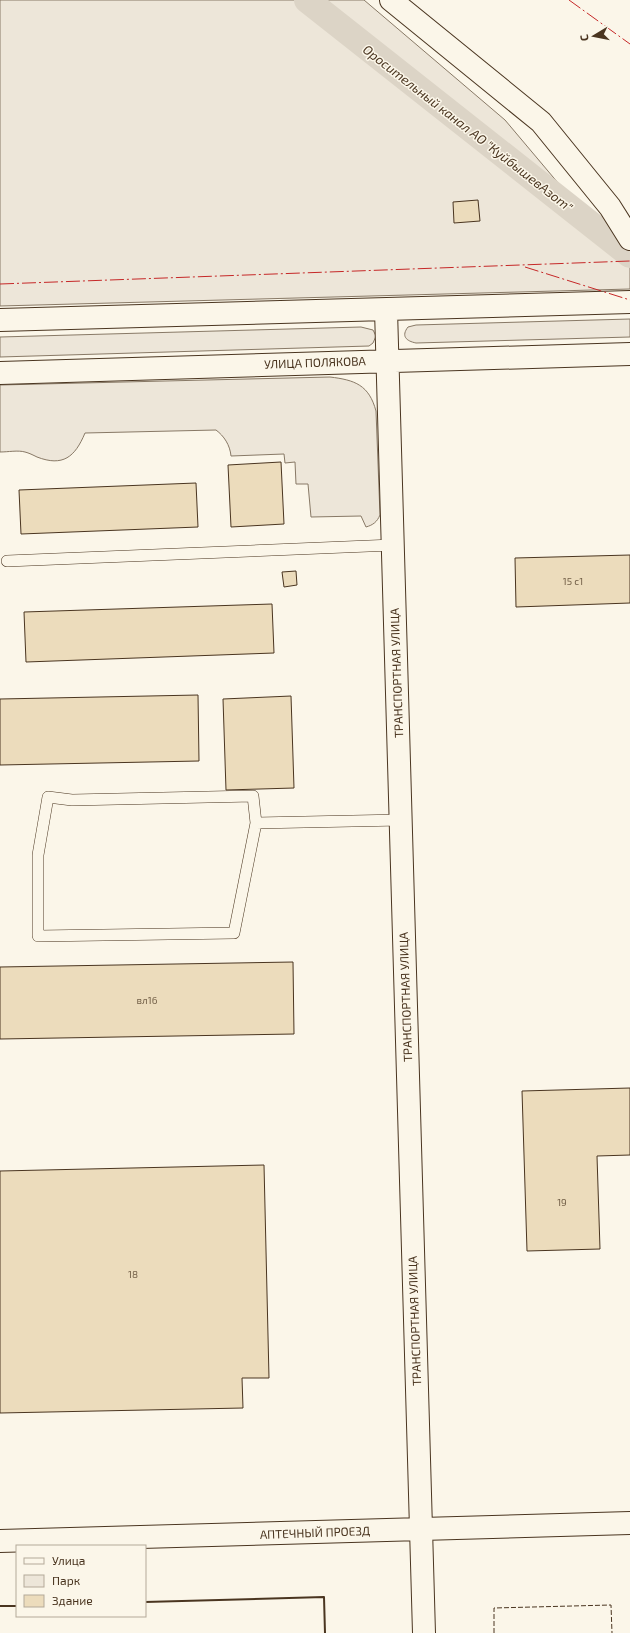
<svg xmlns="http://www.w3.org/2000/svg" width="630" height="1633" viewBox="0 0 630 1633" font-family="'Exo 2',sans-serif">
	<rect width="100%" height="100%" fill="#fbf6e9"/>
	<path fill="#ede6d9" stroke="#887966" d="M0,0H364L505,120L596,228H610L630,252V289L0,306Z
		M630,319V337L416,343C406,341 401,336 408,327L416,325Z
		M361,327L373,330L376,336L373,343L369,346L0,357V337Z
		M330,377C355,380 369,385 376,411L380,515C377,522 373,525 366,527L361,516L311,517L308,484H296L295,462L285,463L284,454L231,456C230,445 224,436 216,430L85,433C75,457 63,467 37,457C33,455 29,453 25,452C18,450 8,452 0,452V385Z"/>
	<g fill="none" stroke-linecap="round" stroke-linejoin="round">
		<path stroke="#dcd4c6" stroke-width="26" d="M307,0L630,255"/>
	</g>
	<path fill="#ecdcbc" stroke="#4a3520" d="M478,200L480,221L454,223L453,202Z
		M281,462L284,524L231,527L228,465Z
		M196,483L198,527L21,534L19,490Z
		M630,555V603L516,607L515,558Z
		M296,571L297,585L284,587L282,572Z
		M272,604L274,653L26,662L24,612Z
		M198,695L199,761L0,765V699Z
		M291,696L294,788L226,790L223,699Z
		M293,962L294,1034L0,1039V967Z
		M630,1088V1155L597,1156L600,1249L527,1251L522,1091Z
		M264,1165L269,1378H242L243,1408L0,1413V1171Z"/>
	<g fill="none" stroke-linecap="round" stroke-linejoin="round">
		<g stroke="#4a3520" stroke-width="12">
			<path id="lane" d="M7,561L393,545
				M256,823L234,933L38,936V855L48,797L72,800L253,796L256,823L401,820"/>
		</g>
		<g stroke="#4a3520" stroke-width="24">
			<path id="street" d="M391,0L541,122L610,207L630,239"/>
		</g>
		<g stroke="#4a3520" stroke-width="24">
			<path id="secondary" d="M386,310L424,1633
				M0,320L630,302
				M0,373L630,354
				M0,1541L630,1523"/>
		</g>
		<use href="#lane" stroke="#fbf6e9" stroke-width="11"/>
		<use href="#street" stroke="#fbf6e9" stroke-width="22"/>
		<use href="#secondary" stroke="#fbf6e9" stroke-width="22"/>
		<path stroke="#4a3520" stroke-width="1" stroke-dasharray="5 2" stroke-linecap="butt" d="M494,1633V1608L611,1605L612,1633"/>
		<path stroke="#4a3520" stroke-width="2" d="M145,1602L324,1597L325,1633
			M0,1606H17"/>
		<path stroke="#c62828" stroke-width="1" stroke-dasharray="14 3 2 3" stroke-linecap="butt" d="M569,0L630,44
			M525,267L630,300
			M0,284L630,261"/>
	</g>
	<g text-anchor="middle" stroke-width="3" stroke-linejoin="round" paint-order="stroke">
		<g font-size="10" fill="#725f47">
			<text x="573" y="585">15 с1</text>
			<text x="147" y="1004">вл16</text>
			<text x="562" y="1206">19</text>
			<text x="133" y="1278">18</text>
		</g>
		<g font-size="12" fill="#4a3520" stroke="#fbf6e9">
			<text transform="translate(315 363) rotate(-2)" y="4">УЛИЦА ПОЛЯКОВА</text>
			<text transform="translate(397 673) rotate(-92)" y="4">ТРАНСПОРТНАЯ УЛИЦА</text>
			<text transform="translate(406 997) rotate(-92)" y="4">ТРАНСПОРТНАЯ УЛИЦА</text>
			<text transform="translate(415 1321) rotate(-92)" y="4">ТРАНСПОРТНАЯ УЛИЦА</text>
			<text transform="translate(315 1533) rotate(-2)" y="4">АПТЕЧНЫЙ ПРОЕЗД</text>
		</g>
		<g font-size="13" font-style="italic" fill="#4a3520" stroke="#fbf6e9">
			<text transform="translate(468 128) rotate(38)" y="5">Оросительный канал АО "КуйбышевАзот"</text>
		</g>
	</g>
	<rect x="16" y="1545" width="130" height="72" fill="#fbf6e9" stroke="#b4a999"/>
	<rect x="24" y="1558" width="20" height="6" fill="#fbf6e9" stroke="#b4a999"/>
	<text x="52" y="1565" font-size="12" fill="#4a3520">Улица</text>
	<rect x="24" y="1575" width="20" height="12" fill="#ede6d9" stroke="#b4a999"/>
	<text x="52" y="1585" font-size="12" fill="#4a3520">Парк</text>
	<rect x="24" y="1595" width="20" height="12" fill="#ecdcbc" stroke="#b4a999"/>
	<text x="52" y="1605" font-size="12" fill="#4a3520">Здание</text>
	<g transform="translate(594 36) rotate(260)" stroke="#fbf6e9" stroke-width="3" paint-order="stroke">
	<path d="M0-3L7 15L0 10L-7 15Z" fill="#4a3520"/>
	<text y="-6" font-size="11" font-weight="bold" text-anchor="middle" fill="#4a3520">С</text>
	</g>
</svg>
